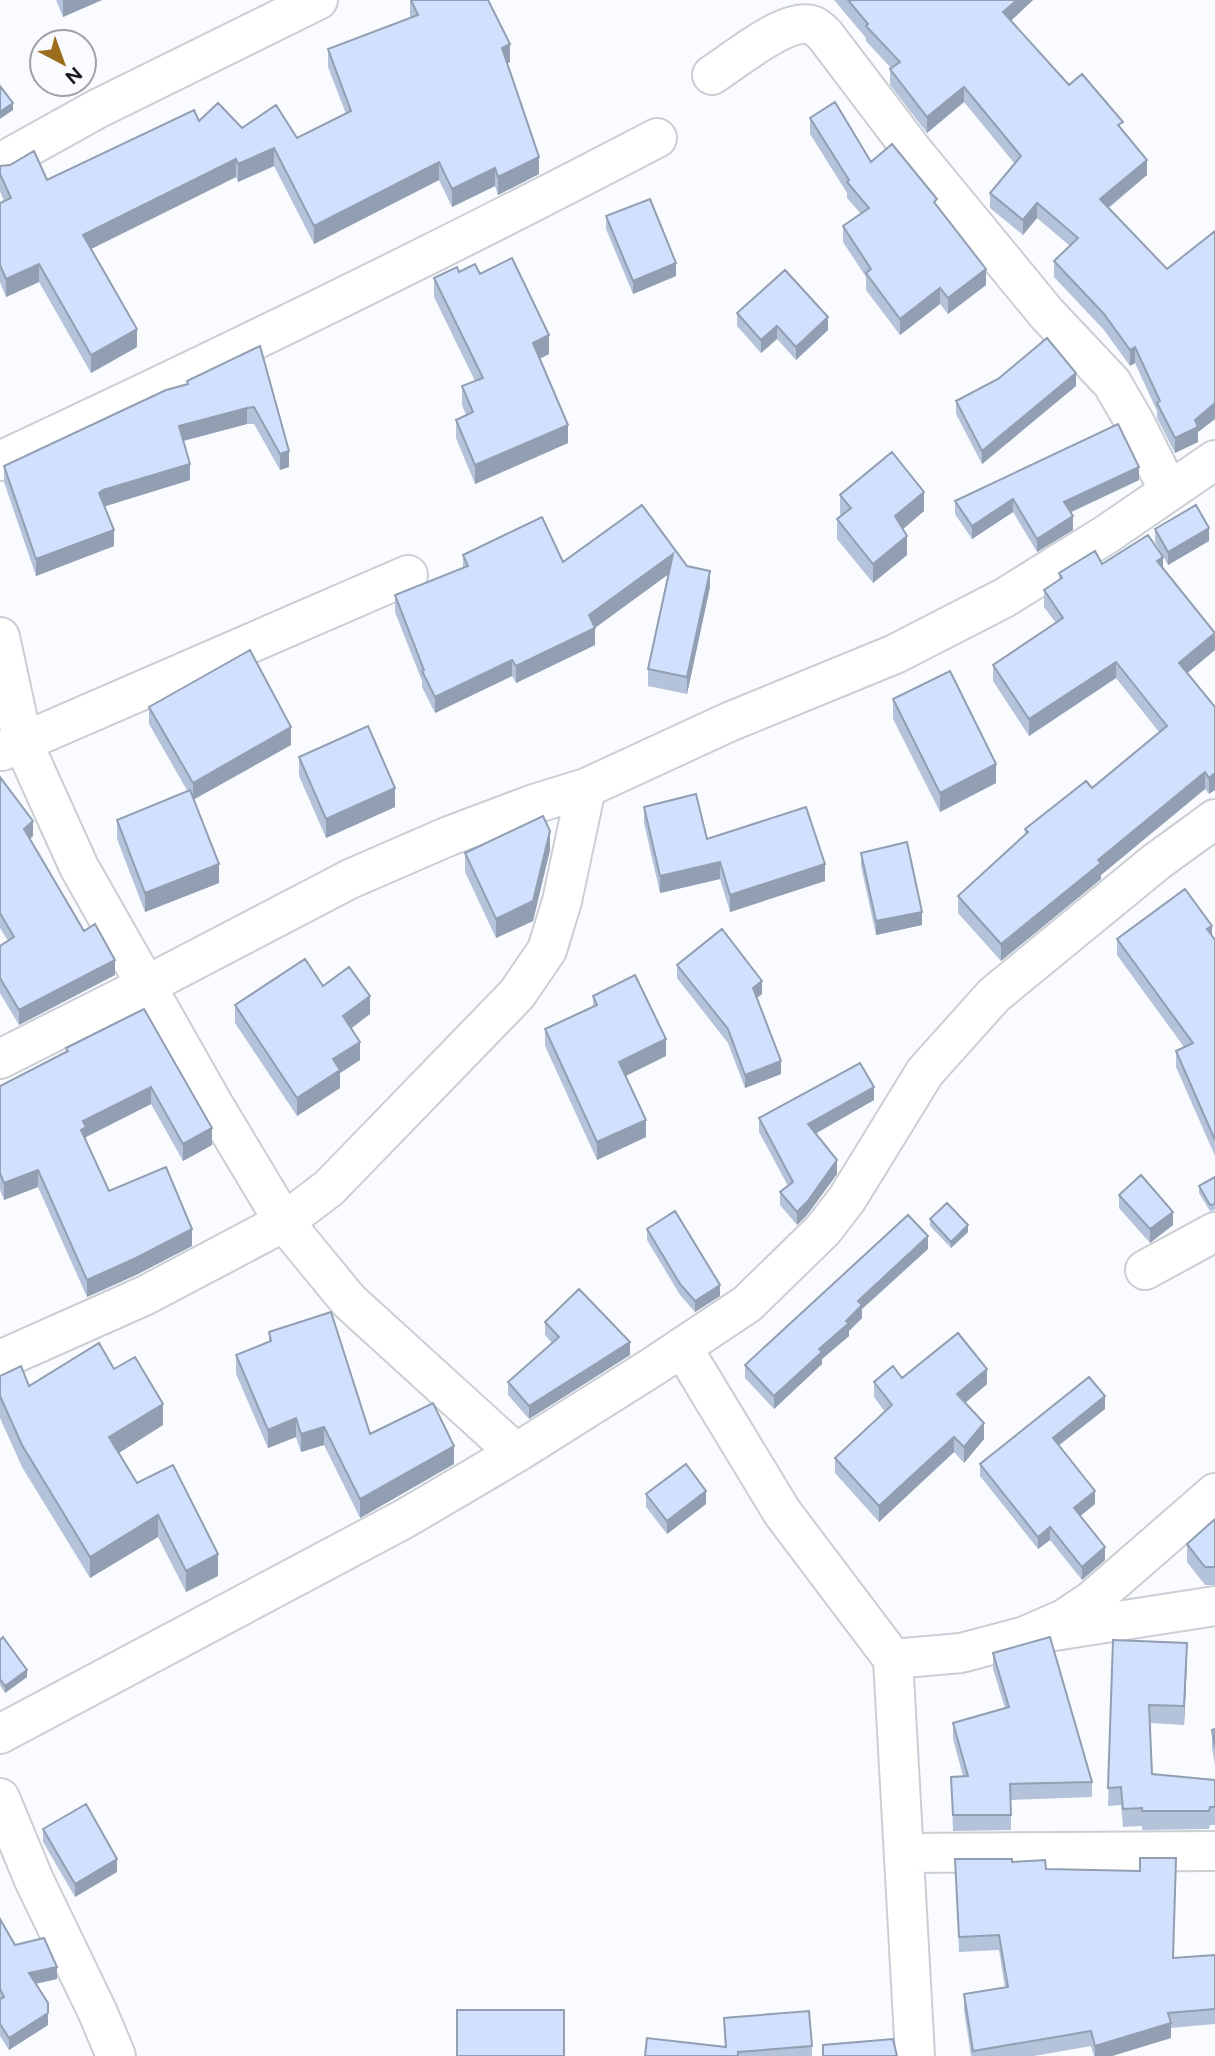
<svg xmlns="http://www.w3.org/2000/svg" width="1215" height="2056" viewBox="0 0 1215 2056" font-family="Figtree,sans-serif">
	<rect width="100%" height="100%" fill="#f9fbff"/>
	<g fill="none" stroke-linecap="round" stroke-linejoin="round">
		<g stroke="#cbced4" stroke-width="42">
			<path id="minor" d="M712,75C734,61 785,18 811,25C816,26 821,31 825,35L913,151L1047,314L1112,383L1134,421L1169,491
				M0,163L97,109L318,0
				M0,461C221,358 441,251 657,138
				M0,637L23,743L79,867L215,1107L284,1222L349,1301L516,1453
				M2,751L408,575
				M0,1059L147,985L350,879L449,836L534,804L586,788L729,722L895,654L1004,598L1107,534L1215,460
				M1145,1270L1215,1232
				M682,1347L782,1512L893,1659L915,2056
				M0,1360L146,1295L284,1222L329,1188L517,994L547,950L562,901L586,788
				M1054,1631L1215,1606
				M893,1659L961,1653L1025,1636L1064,1619L1091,1601L1215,1493
				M0,1734L404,1519L516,1453L654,1366L747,1304L823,1230L847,1199L925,1072L994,995L1156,862L1215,819
				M0,1798L34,1880L98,2013L116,2056
				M905,1853L1215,1851"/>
		</g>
		<use href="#minor" stroke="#fff" stroke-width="38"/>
	</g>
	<path fill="#b4c2da" d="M56,0H102L63,17Z
		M410,0L510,62L507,63L539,174L498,195L495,186L452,207L439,180L314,244L274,166L238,182L236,177L91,249L137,347L91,373L39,282L6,297L0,282V203L4,201L0,191V166L47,180L199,121L242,128L297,138L346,114L328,67V49L410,18Z
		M834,0H1033L1011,21L1069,85L1123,131L1147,175L1109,208L1167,269L1215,231V419L1198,432V442L1175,453L1157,418V411L1135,363L1130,366L1104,330L1054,277V261L1070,246L1037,218L1023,235L990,208V193L1015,164L964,102L927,133L890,85V69L891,68L866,41V38Z
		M810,118L871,162L937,206L986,285L948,314L940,304L900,335L866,290V277L843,242V226L861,214L847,198V193L810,134Z
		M606,216L676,276L633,294L606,229Z
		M459,272L480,274L549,354L540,359L568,443L475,484L456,438V420L466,415L462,405V386L475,381L434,297V278Z
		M737,313L828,330L796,360L777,339L761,353L737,326Z
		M260,346L289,467L280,470L254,424H247L183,441L190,480L104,506L114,546L36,576L4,482V466L187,384V381Z
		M1076,386L982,464L956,414V401Z
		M1139,480L1070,513L1073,530L1037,552L1013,512L972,539L955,514V501Z
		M840,495L924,511L903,529L907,555L873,583L837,539V519L841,515L840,514Z
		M1155,529L1209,541L1168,565L1155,542Z
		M463,555L563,562L687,566L710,587L687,694L648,686V669L668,574L595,628V645L516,683L512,676L435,713L422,687V681L395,612V595L463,568Z
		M1102,564L1163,567L1215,633V650L1187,673L1215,708L1209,794L1205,789L1101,875V879L1001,961L958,913V896L1025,835V829L1092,788L1159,732L1116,678L1029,736L993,681V665L1056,623L1044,607V590L1059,580V573Z
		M893,699L996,783L940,812L893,719Z
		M149,707L291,745L194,799L219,883L145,912L117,839V820L188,792L149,724Z
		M299,757L395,807L326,838L299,776Z
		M0,777L33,836L30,839L84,931L115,975L19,1025L0,993V946L8,941L0,928Z
		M644,807L707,839L825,881L730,912L720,879L660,893L644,823Z
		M550,850L533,921L496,938L465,872V853Z
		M861,853L922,925L876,935L861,866Z
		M1212,936L1215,940V1156L1176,1067V1051L1184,1047L1117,955V939Z
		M677,965L762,994L757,998L781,1074L745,1088L728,1043L677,978Z
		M323,986L370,1014L351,1029L360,1060L340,1073V1088L297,1116L235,1023V1005Z
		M593,996L666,1056L626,1076L646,1137L597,1160L545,1046V1029L593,1007Z
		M144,1009L212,1145L183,1161L151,1104L86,1137V1140L109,1191L192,1246L136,1275L87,1297L38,1187L4,1200L0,1190V1086L66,1052V1048Z
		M874,1100L815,1133L837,1174L807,1215L797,1225L780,1205V1192L788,1186L759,1132V1118Z
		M1215,1177V1210L1210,1211L1199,1193V1186Z
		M1119,1195L1173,1225L1150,1243L1119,1208Z
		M930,1219L968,1232L951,1248L930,1226Z
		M647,1229L720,1296L695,1312L680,1295L647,1240Z
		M928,1249L862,1309V1318L849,1331V1336L822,1359V1364L774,1409L745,1378V1365Z
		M545,1322L630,1355L529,1419L508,1395V1382L552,1343L545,1335Z
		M269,1332L370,1434L454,1464L360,1518L324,1445L301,1452L296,1437L268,1448L236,1374V1355L269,1342Z
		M114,1369L163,1425L119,1453L137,1483L218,1576L186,1592L158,1537L90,1578L22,1467L0,1418V1376L29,1386Z
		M902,1378L987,1384L965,1403L984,1439L964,1463L954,1452L879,1522L835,1473V1458L885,1412L874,1397V1382Z
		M1105,1409L1059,1445L1095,1504L1080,1516L1105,1560L1082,1580L1050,1540L1038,1549L980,1476V1464Z
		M646,1494L706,1504L667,1534L646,1507Z
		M1215,1519V1585H1205L1187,1562V1544Z
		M0,1640L27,1677L5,1693L0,1685Z
		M1113,1640L1187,1661L1184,1725L1150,1723L1152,1774L1215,1780V1825H1210L1209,1829L1142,1830V1826L1123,1827L1121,1805L1108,1806Z
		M993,1653L1092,1782V1797L1011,1800V1830L953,1831L951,1777L963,1776L953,1739V1723L1005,1708L993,1669Z
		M1215,1729V1765L1212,1748V1730Z
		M43,1829L117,1872L75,1897L43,1842Z
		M955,1859L1012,1862L1046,1869L1174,1958L1215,1955V2024L1171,2028V2038L1112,2056H1094L1091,2046L1034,2056H971L964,2010V1994L1005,1988L999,1950L959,1952Z
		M0,1919L15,1945L57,1979L35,1984L48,2025L9,2050L0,2036Z
		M724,2018L812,2046V2056H645L725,2047Z"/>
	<path fill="#929eb1" d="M63,0H102L63,17Z
		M1017,0H1033L1003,28V12Z
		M510,44V62L502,66V48Z
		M964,87V102L927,133V117Z
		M13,103V110L0,119V112Z
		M274,148V166L238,182V164Z
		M539,157V174L498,195V177Z
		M236,159V177L83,253V235Z
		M1147,160V175L1100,214V199Z
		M439,162V180L314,244V226Z
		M495,168V186L452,207V189Z
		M1037,203V218L1023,235V220Z
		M676,263V276L633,294V281Z
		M39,264V282L6,297V279Z
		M986,269V285L948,314V298Z
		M940,288V304L900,335V319Z
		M828,317V330L796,360V347Z
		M777,326V339L761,353V340Z
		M137,329V347L91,373V355Z
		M549,335V354L533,362V343Z
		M1135,347V363L1130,366V350Z
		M1076,373V386L982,464V451Z
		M1215,403V419L1198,432V442L1175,453V438Z
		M247,408V424L179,442V426Z
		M568,425V443L475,484V465Z
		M289,451V467L280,470V454Z
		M190,464V480L103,507L99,493L103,490Z
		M1139,467V480L1064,515V502Z
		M924,492V511L895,536V516Z
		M1013,499V512L972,539V526Z
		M1073,516V530L1037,552V539Z
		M1209,528V541L1168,565V552Z
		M114,530V546L36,576V559Z
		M907,536V555L873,583V564Z
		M673,554V571L592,630L595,628V645L516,683V666L589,615Z
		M1163,557V574L1157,561Z
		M710,571V587L687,694V677Z
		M1215,633V650L1179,680V663Z
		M512,660V676L435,713V697Z
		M1116,662V678L1029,736V719Z
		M291,727V745L193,800V783Z
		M996,764V783L940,812V793Z
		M1205,772V789L1101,875V879L1001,961V944L1098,860Z
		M1215,773V790L1209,794V778Z
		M395,788V807L326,838V819Z
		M33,821V836L24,844V829Z
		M550,831V850L533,921L496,938V919Z
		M720,862V879L660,893V876Z
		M219,864V883L145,912V893Z
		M825,864V881L730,912V895Z
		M922,912V925L876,935V921Z
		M1212,926V942L1207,929Z
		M115,960V975L19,1025V1010Z
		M762,981V994L753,1001V988Z
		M370,996V1014L343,1034V1016Z
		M666,1039V1056L619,1079V1062Z
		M360,1042V1060L340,1073V1088L297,1116V1098L333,1059Z
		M781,1061V1074L745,1088V1075Z
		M151,1087V1104L86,1137V1145L81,1130L83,1121Z
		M874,1087V1100L808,1138V1124Z
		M646,1120V1137L597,1160V1142Z
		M212,1128V1145L183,1161V1144Z
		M837,1160V1174L807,1215L797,1225V1212Z
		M38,1170V1187L4,1200V1183Z
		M1173,1212V1225L1150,1243V1229Z
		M968,1225V1232L951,1248V1242Z
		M192,1229V1246L136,1275L87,1297V1280Z
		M928,1236V1249L862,1309V1318L849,1331V1336L822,1359V1364L774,1409V1396L846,1321L858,1301Z
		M720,1285V1296L695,1312V1301Z
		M630,1342V1355L529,1419V1406Z
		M987,1369V1384L957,1410V1394Z
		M1105,1396V1409L1053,1450V1438Z
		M163,1404V1425L109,1459V1437Z
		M296,1418V1437L268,1448V1430Z
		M984,1423V1439L964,1463V1447Z
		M324,1427V1445L301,1452V1434Z
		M954,1437V1452L879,1522V1506Z
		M454,1446V1464L360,1518V1499Z
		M706,1491V1504L667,1534V1521Z
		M1095,1491V1504L1074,1521V1508Z
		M158,1515V1537L90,1578V1557Z
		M1050,1527V1540L1038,1549V1537Z
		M1105,1547V1560L1082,1580V1567Z
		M218,1554V1576L186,1592V1571Z
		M1187,1643V1661L1184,1725V1706Z
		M27,1670V1677L5,1693V1686Z
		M117,1859V1872L75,1897V1884Z
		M57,1967V1979L29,1985V1973Z
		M48,2013V2025L9,2050V2038Z
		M1171,2023V2038L1112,2056H1095V2046Z"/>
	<path fill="#d1e1fd" stroke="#929eb1" stroke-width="2" d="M411,0H488L510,44L502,48L539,157L498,177L495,168L452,189L439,162L314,226L274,148L238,164L236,159L83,235L137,329L91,355L39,264L6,279L0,265V203L11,198L0,174V166L10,165L34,151L47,180L194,110L199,121L218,103L242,128L276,105L297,138L351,111L328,49L418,15Z
		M848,0H1017L1003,12L1069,85L1082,74L1123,122L1118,125L1147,160L1100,199L1167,269L1215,231V403L1195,420L1198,427L1175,438L1157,403L1160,401L1135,347L1130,350L1104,314L1054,261L1078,238L1037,203L1023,220L990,193L1021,156L964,87L927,117L890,69L900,62L866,26L868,24Z
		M0,86L13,103L0,112Z
		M835,102L871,162L892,144L937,199L934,202L986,269L948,298L940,288L900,319L866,273L871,269L843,226L869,208L847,182L849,180L810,118Z
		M650,199L676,263L633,281L606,216Z
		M512,258L549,335L533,343L568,425L475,465L456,420L473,412L462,386L483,378L434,278L457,267L459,272L475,264L480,274Z
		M785,270L828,317L796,347L777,326L761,340L737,313Z
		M1047,338L1076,373L982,451L956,401L998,379Z
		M260,346L289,451L280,454L254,407L247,408L179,426L190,464L103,490L99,493L114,530L36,559L4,466L166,390L188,384L187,381Z
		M1118,424L1139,467L1064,502L1073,516L1037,539L1013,499L972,526L955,501Z
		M892,452L924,492L895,516L907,536L873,564L837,519L851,508L840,495Z
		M642,505L687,566L710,571L687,677L648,669L673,554L589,615L595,628L516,666L512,660L435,697L422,671L424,670L395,595L468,566L463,555L542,517L563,562Z
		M1196,505L1209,528L1168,552L1155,529Z
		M1148,535L1163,557L1157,561L1215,633L1179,663L1215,707V773L1209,778L1205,772L1098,860L1101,863L1001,944L958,896L1028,832L1025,829L1086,781L1092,788L1167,726L1116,662L1029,719L993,665L1063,618L1044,590L1062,578L1059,573L1095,551L1102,564Z
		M250,650L291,727L193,783L149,707Z
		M950,671L996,764L940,793L893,699Z
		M368,726L395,788L326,819L299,757Z
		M0,777L33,821L24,829L84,931L95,924L115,960L19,1010L0,978V946L14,937L0,913Z
		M190,790L219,864L145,893L117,820Z
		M696,794L707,839L806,807L825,864L730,895L720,862L660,876L644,807Z
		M543,816L550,831L533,901L496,919L465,853Z
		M907,842L922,912L876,921L861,853Z
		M1185,889L1212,926L1207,929L1215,940V1140L1176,1051L1193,1043L1117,939Z
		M722,929L762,981L753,988L781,1061L745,1075L728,1029L677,965Z
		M305,959L323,986L349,967L370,996L343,1016L360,1042L333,1059L340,1070L297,1098L235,1005Z
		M635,975L666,1039L619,1062L646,1120L597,1142L545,1029L597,1005L593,996Z
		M144,1009L212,1128L183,1144L151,1087L83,1121L86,1127L81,1130L109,1191L166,1167L192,1229L136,1258L87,1280L38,1170L4,1183L0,1173V1086L68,1051L66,1048Z
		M860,1063L874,1087L808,1124L837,1160L807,1202L797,1212L780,1192L793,1182L759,1118Z
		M1141,1175L1173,1212L1150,1229L1119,1195Z
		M1215,1177V1204L1210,1205L1199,1186Z
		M947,1203L968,1225L951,1242L930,1219Z
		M675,1211L720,1285L695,1301L680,1284L647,1229Z
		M908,1215L928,1236L858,1301L862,1305L846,1321L849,1323L819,1349L822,1352L774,1396L745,1365Z
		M579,1289L630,1342L529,1406L508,1382L559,1337L545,1322Z
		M331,1312L370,1434L433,1403L454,1446L360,1499L324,1427L301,1434L296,1418L268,1430L236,1355L271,1341L269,1332Z
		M958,1333L987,1369L957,1394L984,1423L964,1447L954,1437L879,1506L835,1458L892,1405L874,1382L893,1366L902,1378Z
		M99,1343L114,1369L135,1357L163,1404L109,1437L137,1483L173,1465L218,1554L186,1571L158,1515L90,1557L22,1445L0,1396V1376L21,1366L29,1386Z
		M1089,1377L1105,1396L1053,1438L1095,1491L1074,1508L1105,1547L1082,1567L1050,1527L1038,1537L980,1464Z
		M686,1464L706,1491L667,1521L646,1494Z
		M1215,1519V1567H1205L1187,1544Z
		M3,1637L27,1670L5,1686L0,1679V1640Z
		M1050,1637L1092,1782L1010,1784L1011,1815H953L951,1777L968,1776L953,1723L1009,1707L993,1653Z
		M1113,1640L1187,1643L1184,1706L1149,1705L1152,1774L1215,1780V1807H1210L1209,1811H1142V1808L1123,1809L1121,1787L1108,1788Z
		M1215,1729V1747L1212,1730Z
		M86,1804L117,1859L75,1884L43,1829Z
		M1140,1858H1176L1173,1958L1215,1955V2009L1168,2013L1171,2023L1095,2046L1091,2031L973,2051L964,1994L1008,1987L999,1935L959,1937L955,1859H1012V1862L1045,1860L1046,1869L1140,1871Z
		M0,1919L15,1945L44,1938L57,1967L29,1973L48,2003V2013L9,2038L0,2024V1999L4,1997L0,1989Z
		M457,2010H564V2056H457Z
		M809,2011L812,2046L738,2052V2056H645L647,2038L726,2047L724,2018Z
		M893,2039L897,2056H823V2045Z"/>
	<g transform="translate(63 63) rotate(139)"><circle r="33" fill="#f9fbff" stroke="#9fa1a4" stroke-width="2"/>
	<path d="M0-5L12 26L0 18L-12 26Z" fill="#9b6e1d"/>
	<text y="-10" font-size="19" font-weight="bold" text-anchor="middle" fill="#18191c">N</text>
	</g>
</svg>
